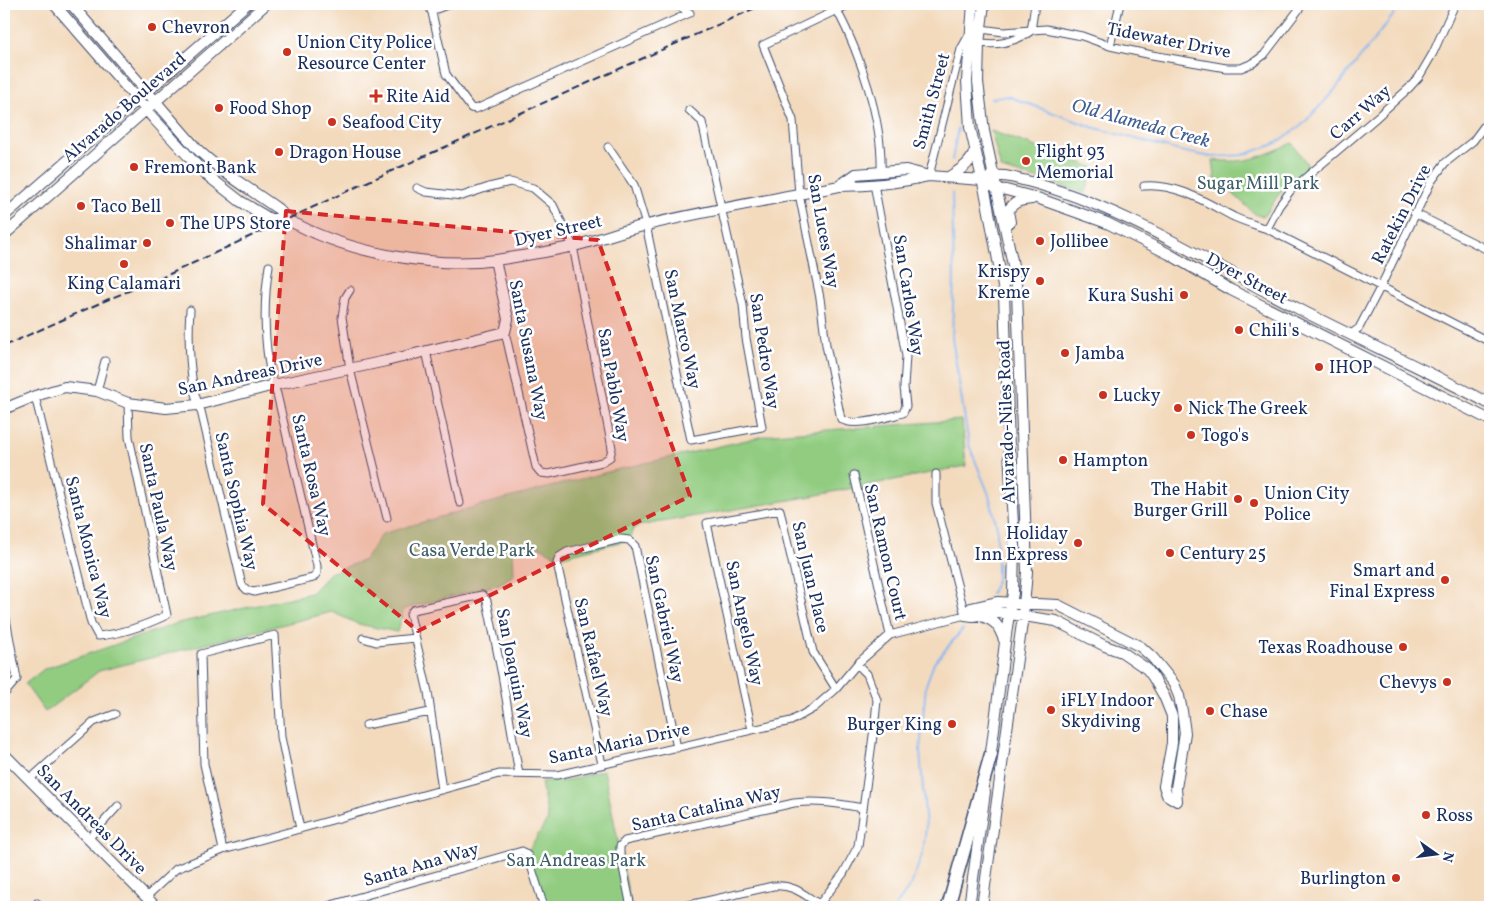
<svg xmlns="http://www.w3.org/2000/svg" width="1494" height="911" viewBox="0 0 1494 911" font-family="Vollkorn,serif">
	<rect width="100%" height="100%" fill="#fff"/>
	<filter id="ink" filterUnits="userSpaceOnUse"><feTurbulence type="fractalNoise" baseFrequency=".02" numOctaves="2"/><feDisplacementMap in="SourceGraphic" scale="10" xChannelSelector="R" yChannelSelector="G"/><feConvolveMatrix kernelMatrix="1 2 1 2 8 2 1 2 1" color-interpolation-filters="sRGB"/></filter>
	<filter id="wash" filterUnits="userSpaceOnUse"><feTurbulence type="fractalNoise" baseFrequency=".0096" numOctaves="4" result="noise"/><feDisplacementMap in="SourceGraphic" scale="20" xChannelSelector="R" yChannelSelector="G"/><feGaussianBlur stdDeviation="1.12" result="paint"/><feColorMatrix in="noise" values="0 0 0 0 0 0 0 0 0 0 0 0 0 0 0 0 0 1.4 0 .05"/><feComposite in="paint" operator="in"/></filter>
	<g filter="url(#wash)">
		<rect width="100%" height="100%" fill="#f3dabd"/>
		<path fill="#91cc80" stroke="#567e6f" d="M991,131L1093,167L1086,193L1001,169Z
			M1292,143L1310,168L1286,187L1277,197L1267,213L1263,216L1256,215L1228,189L1216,186L1213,160C1248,164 1260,157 1292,143Z
			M962,420L966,466L807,497L638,526L633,529L629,540L559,557L536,545L513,551L514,575L499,584L404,609L397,632L358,624L332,612L99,671L45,712L25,684L44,669L178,623L311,593L330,573L364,560L382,534L474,507L619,469L773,434Z
			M604,770L631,907H544L526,854L548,819L541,782L565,781Z"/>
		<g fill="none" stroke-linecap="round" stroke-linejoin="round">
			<path stroke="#84b6f0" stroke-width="2" d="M991,99L1007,96L1092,127L1180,151L1211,157L1243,155L1275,144L1302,125L1333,92L1402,4
				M952,160L958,128
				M952,193L954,276L952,338L969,445L989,495L997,527V580L991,593
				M895,907L912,883L923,852L926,828L920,751L926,685L934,663L963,629"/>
		</g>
	</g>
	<g filter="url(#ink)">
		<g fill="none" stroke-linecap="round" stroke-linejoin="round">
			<g stroke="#3b496c" stroke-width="9">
				<path id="street" d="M430,4L446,74L471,108L476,109L690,13L676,4
					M837,10L851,4
					M431,11L450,4
					M977,31L981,29L1004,32L1046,29L1082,36L1110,46L1152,55L1226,68H1241L1253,63L1264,55L1303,4
					M1031,31L1035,4
					M977,41C994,48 1017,41 1031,31
					M1110,46L1120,4
					M608,147L634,185L646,225L691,440L762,427L746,338L743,305L702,122L689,110
					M929,176L961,49L969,35
					M874,184L906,356L904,387L906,406L903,413C887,417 854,428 841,419L826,345L820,298L799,194L793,120L763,45L837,10C860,54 883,121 881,171
					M1144,186C1177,183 1205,202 1234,217C1245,222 1256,225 1267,229L1490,342
					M417,188L426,192L462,196L489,187L510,182L533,188L553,205L573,246L612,448L610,457L602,462L549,474L541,473L536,467L505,332
					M1414,213L1490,251
					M1267,229L1279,206L1291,190L1377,117L1409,88L1419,77L1433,53L1455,4
					M350,290L345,298L342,317L350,369L387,518
					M190,310C188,337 189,387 201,411L242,585L247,590L254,592L313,578L317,573V566L277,394C263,358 263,303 269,266
					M1351,334L1359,328L1381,286L1431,182L1445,163L1473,141L1490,118
					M426,351L460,503
					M97,391L105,361
					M35,396L91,623L98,636C121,634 146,625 167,615L129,437L128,403
					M854,475L890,635
					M4,608L17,679L4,694
					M363,638L376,642L415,638
					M366,725L430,712
					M752,730L707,523L780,510L813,652L836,689
					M602,764L557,563L559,557L567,552L621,539L629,540L635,546L677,748
					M30,779L94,722L115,714
					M442,790L428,692L410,614L413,610L482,595L487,601L502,675L519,774
					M88,839L118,806
					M223,850L204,764L201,654L275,635L281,737L300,829
					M146,897L176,869L223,850L499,774L557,775L791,721L814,708L836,689L857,664L890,635L965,615L936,503V474
					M34,907L37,903L41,907
					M324,907L522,851L528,856L544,907
					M631,907L620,853V846L625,841L794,803C818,800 840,804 863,808
					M680,907L773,886C793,884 803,894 819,904
					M817,907L843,874L858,846L875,721L877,700L867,674L857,664"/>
			</g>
			<g stroke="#3b496c" stroke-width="12">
				<path id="secondary" d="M54,4L155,120L203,172L240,201L270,219H286
					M71,4L196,148C221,172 250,189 278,209C281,211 282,214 285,217C288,221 293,223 298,225C352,253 436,269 496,260C522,256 549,252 574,246C599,240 622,230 647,225C710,210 775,199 839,186C869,186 900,183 929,176
					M973,4L967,81L970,127L986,196L1004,292L1009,449L1014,543L1013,593L1007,627L990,760
					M949,177C961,169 971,164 975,150
					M990,177C1001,173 1017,179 1027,181C1124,207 1209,263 1297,308C1361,341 1427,370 1490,404
					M839,186L856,174L906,170L929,176L982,180L997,189L1006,190L1037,198L1107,223L1169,254L1231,290L1490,420
					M4,216L247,4
					M1010,222L1008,211C1014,201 1021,200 1032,199
					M4,235L266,4
					M4,409L35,396L65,387L97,391L128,403L166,408L197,405L274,385L386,361L505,332L508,319L495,260
					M997,602L1058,605L1141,647L1153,658L1174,684L1179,696L1182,711L1185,733L1176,788L1177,801L1167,795L1164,786L1172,743V716L1164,696L1153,677L1147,669L1122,652L1105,646L1056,621L997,612L973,616L965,615L971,608Z
					M979,615C996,621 998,624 1004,640
					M4,754L156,907
					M969,907L985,792
					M982,907L1023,616L1027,572L1017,291L1012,260L984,131L978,82L979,43L984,4"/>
			</g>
			<g stroke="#3b496c" stroke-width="15">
				<path id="highway" d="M948,907L991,754"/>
			</g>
			<use href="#street" stroke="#fff" stroke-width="7"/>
			<use href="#secondary" stroke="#fff" stroke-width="10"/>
			<use href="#highway" stroke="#fff" stroke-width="12"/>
			<path stroke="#1b2f5e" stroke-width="2" stroke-dasharray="8 4" stroke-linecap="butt" d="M4,346L109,299L161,278L367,182L764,4"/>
		</g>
	</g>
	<path fill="#d62828" fill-opacity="0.2" stroke="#d62828" stroke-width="4" stroke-dasharray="10 6" stroke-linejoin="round" d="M286,211L598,240L690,496L418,631L263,504Z"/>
	<g fill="#c8321e" stroke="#fff" stroke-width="2">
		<circle cx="152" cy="27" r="5"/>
		<circle cx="287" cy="52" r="5"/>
		<path d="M373.5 88.5h5v5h5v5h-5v5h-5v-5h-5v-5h5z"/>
		<circle cx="219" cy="108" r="5"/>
		<circle cx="332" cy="122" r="5"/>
		<circle cx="279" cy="152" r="5"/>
		<circle cx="1026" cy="161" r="5"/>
		<circle cx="134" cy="167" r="5"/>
		<circle cx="81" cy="206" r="5"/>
		<circle cx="170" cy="223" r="5"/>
		<circle cx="1040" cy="241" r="5"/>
		<circle cx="147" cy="243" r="5"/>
		<circle cx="124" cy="264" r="5"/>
		<circle cx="1040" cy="281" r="5"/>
		<circle cx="1184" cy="295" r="5"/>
		<circle cx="1239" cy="330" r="5"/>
		<circle cx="1065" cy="353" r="5"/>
		<circle cx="1319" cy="367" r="5"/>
		<circle cx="1103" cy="395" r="5"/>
		<circle cx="1178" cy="408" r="5"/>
		<circle cx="1191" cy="435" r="5"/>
		<circle cx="1063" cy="460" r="5"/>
		<circle cx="1238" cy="499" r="5"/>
		<circle cx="1254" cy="503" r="5"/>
		<circle cx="1078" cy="543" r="5"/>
		<circle cx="1170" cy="553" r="5"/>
		<circle cx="1445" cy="580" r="5"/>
		<circle cx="1403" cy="647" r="5"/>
		<circle cx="1447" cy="682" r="5"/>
		<circle cx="1051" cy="710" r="5"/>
		<circle cx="1210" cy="711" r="5"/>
		<circle cx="952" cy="724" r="5"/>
		<circle cx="1426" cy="815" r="5"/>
		<circle cx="1396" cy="878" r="5"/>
	</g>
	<g text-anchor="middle" stroke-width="5" stroke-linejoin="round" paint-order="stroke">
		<g font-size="18" fill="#1b2f5e" stroke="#fff" text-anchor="start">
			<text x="162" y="33">Chevron</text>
			<text x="297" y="48">Union City Police<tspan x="297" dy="21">Resource Center</tspan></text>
			<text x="386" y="102">Rite Aid</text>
			<text x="229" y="114">Food Shop</text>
			<text x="342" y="128">Seafood City</text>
			<text x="1036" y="157">Flight 93<tspan x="1036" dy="21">Memorial</tspan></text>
			<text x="289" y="158">Dragon House</text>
			<text x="144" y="173">Fremont Bank</text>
			<text x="91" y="212">Taco Bell</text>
			<text x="180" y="229">The UPS Store</text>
			<text x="1050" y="247">Jollibee</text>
			<text x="137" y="249" text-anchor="end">Shalimar</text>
			<text x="1030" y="277" text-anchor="end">Krispy<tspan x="1030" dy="21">Kreme</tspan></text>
			<text x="124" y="289" text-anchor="middle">King Calamari</text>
			<text x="1174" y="301" text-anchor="end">Kura Sushi</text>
			<text x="1249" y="336">Chili's</text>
			<text x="1075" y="359">Jamba</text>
			<text x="1329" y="373">IHOP</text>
			<text x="1113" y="401">Lucky</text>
			<text x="1188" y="414">Nick The Greek</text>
			<text x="1201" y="441">Togo's</text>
			<text x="1073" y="466">Hampton</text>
			<text x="1228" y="495" text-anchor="end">The Habit<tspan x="1228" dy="21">Burger Grill</tspan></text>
			<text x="1264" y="499">Union City<tspan x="1264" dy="21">Police</tspan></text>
			<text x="1068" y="539" text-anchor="end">Holiday<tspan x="1068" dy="21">Inn Express</tspan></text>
			<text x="1180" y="559">Century 25</text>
			<text x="1435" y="576" text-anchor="end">Smart and<tspan x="1435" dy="21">Final Express</tspan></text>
			<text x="1393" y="653" text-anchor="end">Texas Roadhouse</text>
			<text x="1437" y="688" text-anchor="end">Chevys</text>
			<text x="1061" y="706">iFLY Indoor<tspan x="1061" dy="21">Skydiving</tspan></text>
			<text x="1220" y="717">Chase</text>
			<text x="942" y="730" text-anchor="end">Burger King</text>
			<text x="1436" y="821">Ross</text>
			<text x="1386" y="884" text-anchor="end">Burlington</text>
		</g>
		<g font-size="18" fill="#1b2f5e" stroke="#fff">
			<text transform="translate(1169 40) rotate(11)" y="6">Tidewater Drive</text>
			<text transform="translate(931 101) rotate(-75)" y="6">Smith Street</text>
			<text transform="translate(124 107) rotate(-41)" y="6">Alvarado Boulevard</text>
			<text transform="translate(1360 112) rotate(-41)" y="6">Carr Way</text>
			<text transform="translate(1401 214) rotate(-63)" y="6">Ratekin Drive</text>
			<text transform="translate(558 230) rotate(-13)" y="6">Dyer Street</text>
			<text transform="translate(824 231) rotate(80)" y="6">San Luces Way</text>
			<text transform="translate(1247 278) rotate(28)" y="6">Dyer Street</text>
			<text transform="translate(909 295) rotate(81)" y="6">San Carlos Way</text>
			<text transform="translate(683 329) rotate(78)" y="6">San Marco Way</text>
			<text transform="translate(529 350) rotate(79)" y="6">Santa Susana Way</text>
			<text transform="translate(765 351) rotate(81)" y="6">San Pedro Way</text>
			<text transform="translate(250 374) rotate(-12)" y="6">San Andreas Drive</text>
			<text transform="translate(614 385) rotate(80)" y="6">San Pablo Way</text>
			<text transform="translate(1006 422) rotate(-92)" y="6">Alvarado-Niles Road</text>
			<text transform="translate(312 475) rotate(77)" y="6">Santa Rosa Way</text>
			<text transform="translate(237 501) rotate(77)" y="6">Santa Sophia Way</text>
			<text transform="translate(159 507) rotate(78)" y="6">Santa Paula Way</text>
			<text transform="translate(89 547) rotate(76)" y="6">Santa Monica Way</text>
			<text transform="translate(886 552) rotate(77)" y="6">San Ramon Court</text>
			<text transform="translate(811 577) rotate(77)" y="6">San Juan Place</text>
			<text transform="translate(665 619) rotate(78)" y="6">San Gabriel Way</text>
			<text transform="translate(745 623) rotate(78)" y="6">San Angelo Way</text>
			<text transform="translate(594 657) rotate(77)" y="6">San Rafael Way</text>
			<text transform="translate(515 673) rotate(79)" y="6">San Joaquin Way</text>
			<text transform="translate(619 743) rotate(-12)" y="6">Santa Maria Drive</text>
			<text transform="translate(706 808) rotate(-13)" y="6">Santa Catalina Way</text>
			<text transform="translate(92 819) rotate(45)" y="6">San Andreas Drive</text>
			<text transform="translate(421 864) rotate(-16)" y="6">Santa Ana Way</text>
		</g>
		<g font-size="18" fill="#3e5e68" stroke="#fff">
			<text x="1258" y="189">Sugar Mill Park</text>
			<text x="472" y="556">Casa Verde Park</text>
			<text x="576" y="866">San Andreas Park</text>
		</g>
		<g font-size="19" font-style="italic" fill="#405e91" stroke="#fff">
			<text transform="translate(1141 122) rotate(15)" y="7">Old Alameda Creek</text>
		</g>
	</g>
	<rect width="1494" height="911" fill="none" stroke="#fff" stroke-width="20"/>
	<g transform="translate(1436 854) rotate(104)" stroke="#ffffff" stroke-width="4" paint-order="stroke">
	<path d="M0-4L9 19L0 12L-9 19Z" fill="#1b2f5e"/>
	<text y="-8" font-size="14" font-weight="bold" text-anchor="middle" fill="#1b2f5e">N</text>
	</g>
</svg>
